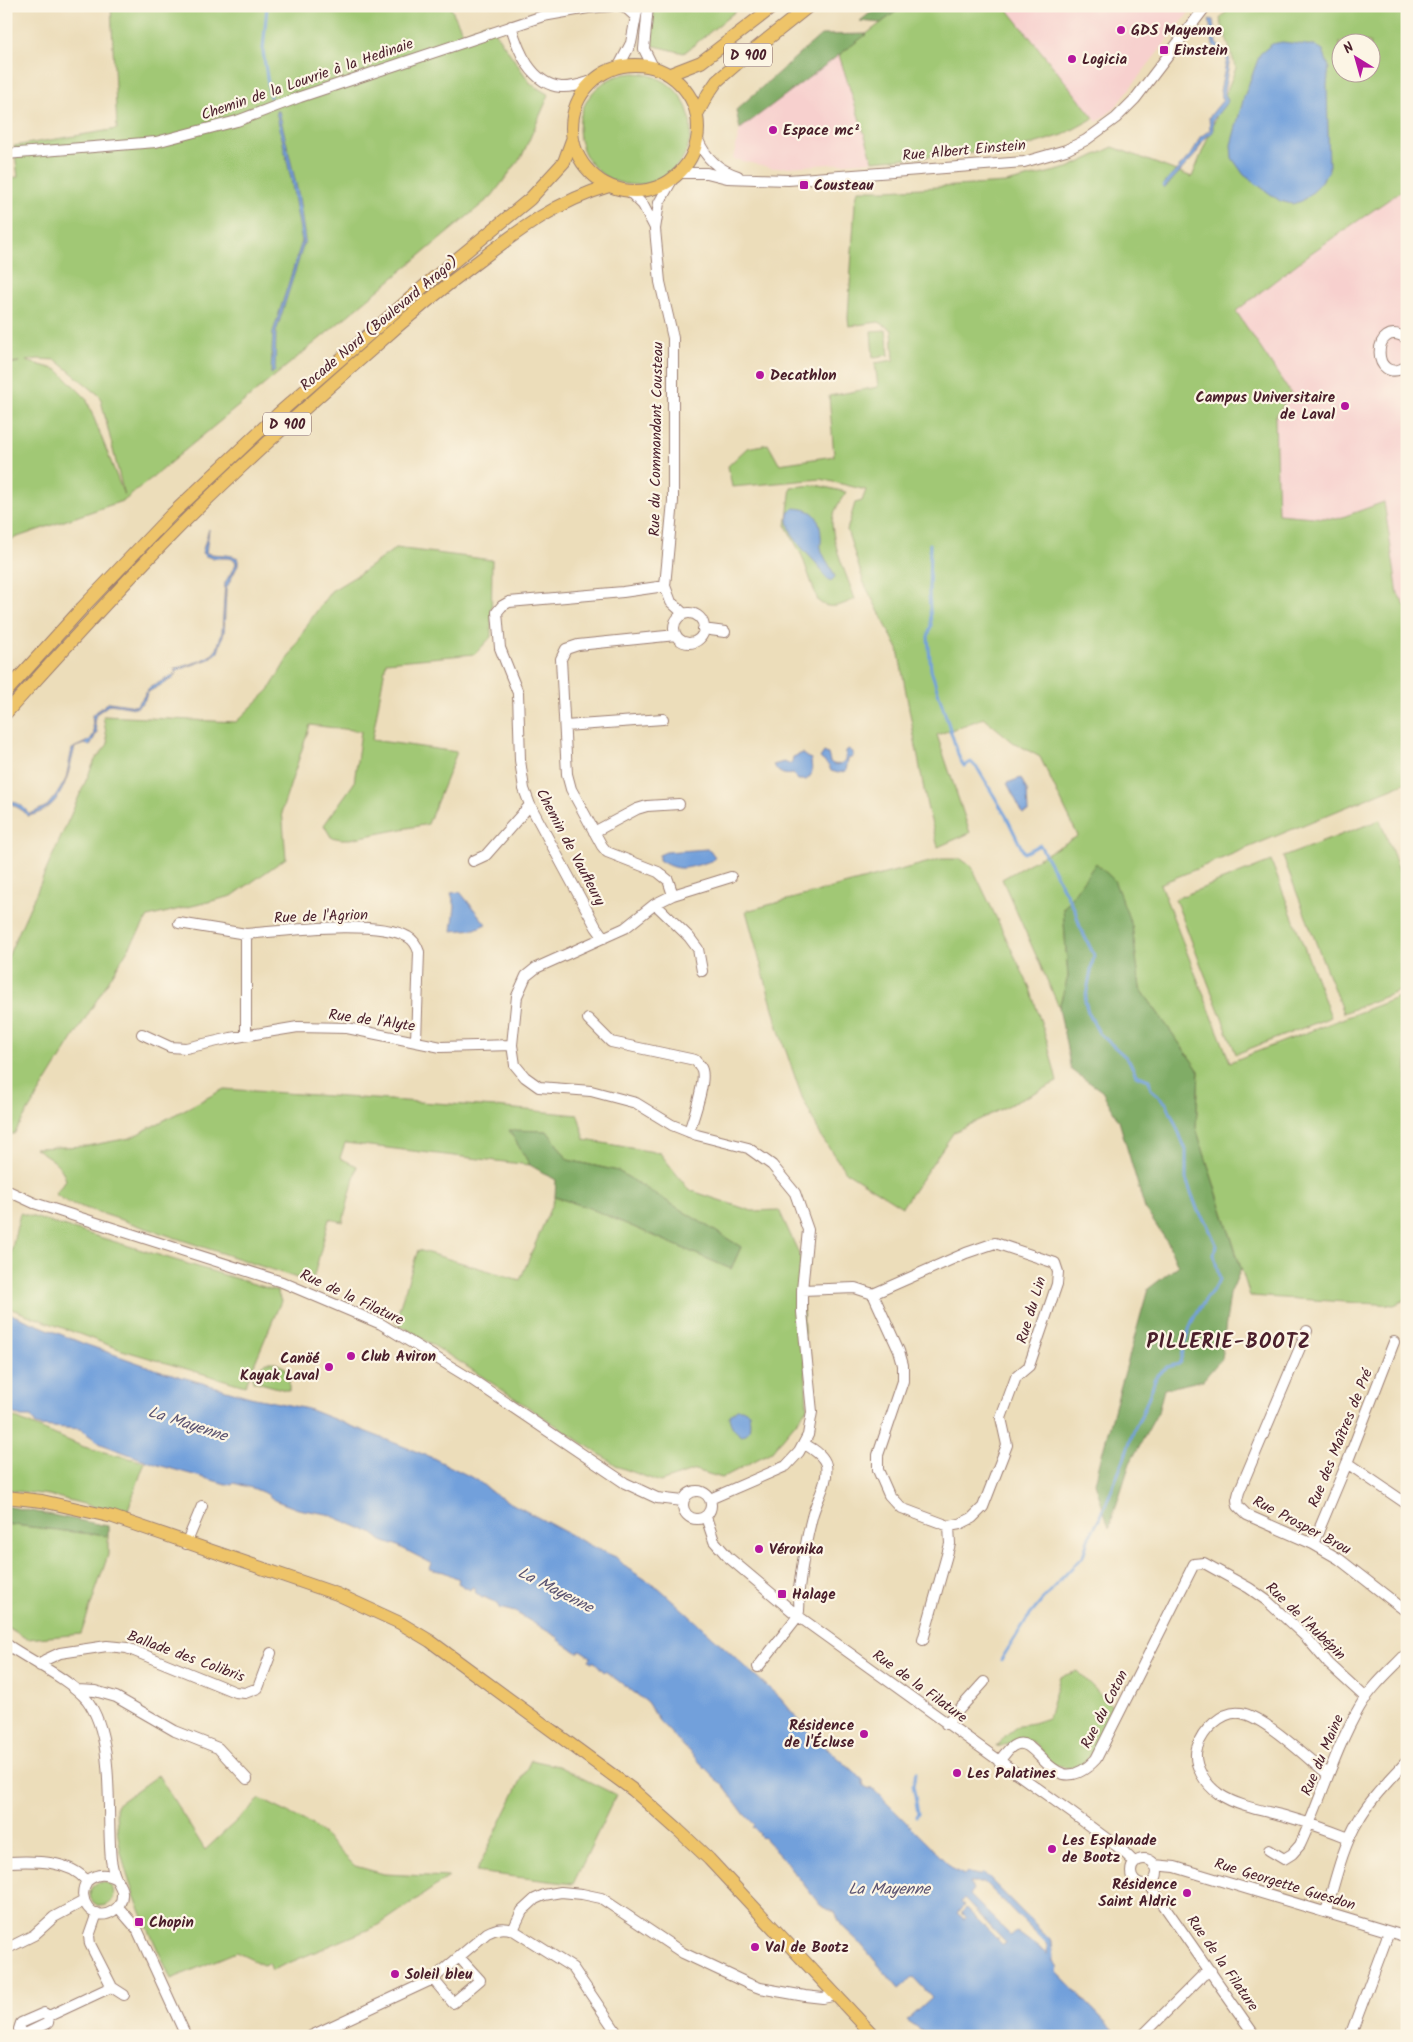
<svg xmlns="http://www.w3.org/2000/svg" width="1413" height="2042" viewBox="0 0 1413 2042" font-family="Kalam,sans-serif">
	<rect width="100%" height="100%" fill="#fcf5e5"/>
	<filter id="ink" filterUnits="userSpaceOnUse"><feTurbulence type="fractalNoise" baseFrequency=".02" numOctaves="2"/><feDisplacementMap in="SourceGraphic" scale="10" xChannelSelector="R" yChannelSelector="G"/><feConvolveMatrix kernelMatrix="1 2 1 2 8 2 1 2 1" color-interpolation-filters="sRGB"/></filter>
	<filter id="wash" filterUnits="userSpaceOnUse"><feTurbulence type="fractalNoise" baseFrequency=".0096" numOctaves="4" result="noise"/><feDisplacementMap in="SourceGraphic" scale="20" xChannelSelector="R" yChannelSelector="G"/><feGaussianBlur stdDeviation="1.12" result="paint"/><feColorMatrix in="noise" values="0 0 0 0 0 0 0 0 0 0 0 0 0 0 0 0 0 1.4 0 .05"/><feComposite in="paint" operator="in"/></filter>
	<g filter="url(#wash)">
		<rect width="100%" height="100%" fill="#ecddba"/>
		<path fill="#f7d0ce" d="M1005,6H1194L1127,92L1114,109L1097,122Z
			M839,55L873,161L773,168L733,159L740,129Z
			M1407,187V609L1398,594L1384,503L1337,519L1278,514L1275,417L1291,394L1235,311L1311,253Z"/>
		<path fill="#a1c874" stroke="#767450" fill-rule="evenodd" d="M111,6H450L463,33L488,22L531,84L549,95L522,156L492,196L125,500L6,541V365L19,362L6,363V178L18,177L14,146L117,129ZM38,359L56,360L100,396L124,495L86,398L58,370L26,361Z
			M654,6H742L684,53L647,44Z
			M903,6H1005L1094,118L1063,135L1017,149L873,161L839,55Z
			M1231,6H1407V187L1311,253L1236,311L1291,394L1275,417L1278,514L1337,519L1384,502L1398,594L1407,609V782L1160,884L1230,1062L1407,994V1299L1394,1305L1250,1296L1196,1128L1199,1071L1140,988L1132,926L1063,908L1068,977L1059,1007L1002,879L1078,836L1040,757L1013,742L984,718L937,735L970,833L938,847L927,806L898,649L864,583L847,530L855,503L862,501L866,490L821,479L732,487L728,466L747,448L768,444L779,464L834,456L829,396L878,387L875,363L894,360L892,330L879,322L849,326L848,318L855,203L858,190H887L1006,183L1068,168L1113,147L1192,177L1236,68L1220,19ZM1340,42H1370V72H1340Z
			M579 129a56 56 0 1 1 112 0a56 56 0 1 1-112 0Z
			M886,330L889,355L873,357L871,331Z
			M816,485L846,492C840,501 832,513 832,524C834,549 847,576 855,599C842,605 830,611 818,601L802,556L786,526L791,487Z
			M396,548L492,560L491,637L475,654L386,662L372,740L457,752L428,824L350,839H341L331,837L324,825L354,783L361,731L310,725L282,810L286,858L232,896L148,917L14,1134H6V961L95,760L108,744L103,716L236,722L269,690L311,619L331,591L361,573Z
			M1380,820L1407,890V988L1343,1013L1283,857Z
			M941,859H961L972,867L1030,988L1048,1044L1057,1082L954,1132L902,1207L845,1171L822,1138L802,1097L780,1034L746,911Z
			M1271,861L1331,1017L1236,1054L1175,899Z
			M224,1089L495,1107L578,1115L585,1140L660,1153L689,1190L752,1211L779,1210L801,1258L807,1409L771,1452L722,1478L695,1470L660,1482L619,1467L460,1362L395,1322L418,1250L520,1280L555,1197L587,1207L731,1269L741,1247L618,1171L568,1160L547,1131H510L530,1165L345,1143L340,1158L357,1166L343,1222L329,1219L312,1283L67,1202L55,1194L66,1180C61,1162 49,1158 35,1148L87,1146L130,1138Z
			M20,1213L277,1291L281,1301L245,1386L122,1350L6,1307V1275Z
			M267,1362H274L284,1367L289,1380V1391L253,1381C251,1371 259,1367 267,1362Z
			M6,1414L84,1447L145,1462L126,1515L49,1495L6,1490Z
			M6,1524L108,1536V1555L81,1634L27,1639L6,1626Z
			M1077,1671L1114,1708C1103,1732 1091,1780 1055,1765C1044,1760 1041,1745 1030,1741C1017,1738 1008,1745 996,1747L1006,1735L1019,1725L1033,1723L1048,1718L1060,1677Z
			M531,1760L558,1766L616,1795L573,1884L476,1872Z
			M158,1775L205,1850L260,1799L313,1825L355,1866L384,1874L449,1877L379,1925L272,1970L269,1963L263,1965L236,1952L171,1979C147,1924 115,1868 116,1805Z
			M90 1894a12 12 0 1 1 24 0a12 12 0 1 1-24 0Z"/>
		<path fill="#80ac66" stroke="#656648" d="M879,6H903L881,23L860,21Z
			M867,34L740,129L736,110L821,35Z
			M1096,863L1114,880L1132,926L1140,988L1199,1071L1196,1128L1241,1269L1230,1294L1221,1359L1203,1380L1164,1389L1158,1412L1130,1463L1109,1528L1095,1483L1103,1450L1148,1289L1178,1266L1168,1243L1145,1209L1119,1121L1102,1091L1071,1070L1059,1007L1068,977L1063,909Z
			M509,1130L547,1131L568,1160L618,1171L741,1247L731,1269L587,1207L555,1197L556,1180L530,1165Z
			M6,1506L108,1526V1536L6,1524Z"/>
		<path fill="#72a0db" stroke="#5e6083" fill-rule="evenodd" d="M1209,19L1213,20L1216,43L1230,59L1224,91L1228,101L1213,120V132L1203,140L1196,154L1164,189L1162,186L1193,152L1200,137L1210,130L1209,117L1223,100L1220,91L1227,59L1213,45Z
			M1282,42L1315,46L1323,51L1329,67L1327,85L1329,171L1314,191L1302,201L1292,204L1280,201L1244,175L1232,158L1231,145L1244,97L1260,54L1272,44Z
			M276,111H279L299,197L305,240L276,332L275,371L271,374L273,332L302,241L291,179Z
			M794,508C814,509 820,516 821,536C822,540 820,544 821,548C823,558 832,567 835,577L831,581C823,578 821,569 816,563C803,549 786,534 788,513Z
			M209,529L206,553C218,556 227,553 238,558V565L226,589L224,632L218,652L209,659L178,670L172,679L148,692L144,701L136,708L110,704L96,714L94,721L97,732L90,746L85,744L75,747C67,776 64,809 28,816C23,809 17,808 10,803L6,804V800C16,800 24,808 30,814L47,806L59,791L66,779L72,749L90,740L94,734L92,715L109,702L136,706L142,699L149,688L175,674V669L203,660L213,654L217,649L222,632L225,583L236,564L235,560C225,555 210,562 202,553Z
			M848,749L853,752V757L848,759L846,771L838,773L831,771L829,766L820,758L824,752L828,754L830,762C835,766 841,765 845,760L846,751Z
			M803,753L806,757L811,759C811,768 815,774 806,780H798L793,774C784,776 778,773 773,765L784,762L789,764L792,762L793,757Z
			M1021,778L1027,791L1028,812L1023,814L1007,783Z
			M707,849L710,850L715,857L712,861C689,867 680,874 659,860V855L666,852Z
			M460,892L486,924L475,929L452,931L455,906L451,893Z
			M6,1312L82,1343L158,1370L250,1397L308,1409L433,1458L477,1480L494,1494L597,1549L616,1557L627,1568L659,1588L780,1698L808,1731L863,1780C863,1787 866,1788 873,1789L954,1870L964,1875L968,1873L980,1875L983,1872L1052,1942L1053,1961L1058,1967L1057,1972L1119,2036H930L907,2020L932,1997L913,1977L899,1989L859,1942L842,1926L835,1913L820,1905L783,1858L763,1837L762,1838L759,1835L760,1834L753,1827L755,1825L745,1815L725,1788L659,1721L647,1702L605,1671L604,1672L595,1662H591L589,1660L591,1657L580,1650L578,1653L559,1640V1638L515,1612L499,1608L498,1604L484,1597L482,1598L475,1592L476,1589L472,1587L470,1590L458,1583L459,1579L444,1572L429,1569L431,1563L394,1544L393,1545L382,1541L372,1533L327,1514L298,1509L274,1500L267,1494L255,1489L234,1483L232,1485L226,1484L158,1465L101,1444L80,1429L40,1426L36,1425L31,1417H21L6,1410ZM969,1883H985L1047,1945V1954L1017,1932L1011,1936L970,1895L973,1890ZM964,1899L968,1903L1006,1943L1003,1945L966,1908L961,1913L966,1918L964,1919L957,1913L964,1906L961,1902Z
			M737,1409H742L749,1413C750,1422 752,1433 742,1436C734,1431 730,1425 729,1416Z"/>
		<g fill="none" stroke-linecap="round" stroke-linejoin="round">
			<path stroke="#72a0db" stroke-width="3" d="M267,6L263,51L270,97
				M930,544L929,593L931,625L928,637L931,670L960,760L964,766L971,762L978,769L1006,816L1024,853L1040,845L1075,910L1080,927L1094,955L1085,1001L1088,1012L1099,1033L1129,1060L1136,1075L1149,1080L1151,1089L1167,1104L1186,1150V1179L1198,1211L1207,1224L1216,1244L1214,1255L1220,1280C1210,1295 1194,1312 1189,1330C1185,1342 1184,1352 1179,1364L1167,1367L1157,1375L1141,1417L1135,1427L1124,1459L1101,1516L1089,1537L1083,1556L1049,1592L1027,1619L1001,1660
				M916,1816L918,1813L913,1785L916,1772"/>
		</g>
	</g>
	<g filter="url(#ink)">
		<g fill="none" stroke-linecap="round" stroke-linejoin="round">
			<g stroke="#9b7e72" stroke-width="12">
				<path id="minor" d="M621,6L625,7L636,17
					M648,6L644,49L653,67
					M511,26C518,50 531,84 561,87C572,88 582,84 592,81
					M619,66L631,43L638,6
					M698,140C705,157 719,170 738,176
					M6,154L156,142L237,121L300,97L543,16L588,8L611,6
					M680,173H707L727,178L788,180L1024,162L1066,150L1086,140L1116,118L1135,99L1206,6
					M672,180L659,203L655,229L660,282L673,338V501L665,586L671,602L684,614
					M629,191L643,205L655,228
					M1407,339C1371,315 1370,389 1407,366
					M674 628a15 15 0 1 1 30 0a15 15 0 1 1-30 0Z
					M703,629L725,632
					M565,726L663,719
					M594,832L637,809L647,806L679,804
					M473,861L486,855L530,805
					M673,895L668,880L658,872L607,852L602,846L571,789L567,774L561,659L566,649L578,645L676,635
					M655,904L689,937L698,949L702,971
					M179,923L246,934
					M604,938L596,927L530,805L524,789L520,760L518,693L500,648L497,612L502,606L509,602L623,592L665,586
					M588,1019L611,1042L695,1060C697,1063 701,1066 702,1070C706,1083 693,1118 689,1132
					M142,1034L170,1047L186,1048L231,1038L298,1027L347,1028L441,1047L512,1045
					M246,1035V934C284,931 377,919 408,937C414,940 417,946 419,952L416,1041
					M6,1190L34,1203L282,1282L381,1324L471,1379L625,1483L657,1498L683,1501
					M802,1290L855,1288L873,1294L966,1253L995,1243L1055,1263L1058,1272L1057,1284L1029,1366L1016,1377L1001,1418L1007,1445L983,1507L972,1518L960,1524L949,1526L901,1508L889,1495L878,1470V1455L903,1381V1365L899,1351L873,1294
					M1307,1331L1239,1492L1237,1500L1238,1506L1247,1515L1313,1544L1339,1559L1407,1612
					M1347,1463L1407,1504
					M683 1505a14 14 0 1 1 28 0a14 14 0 1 1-28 0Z
					M710,1499L786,1466L799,1452L808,1435L812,1412L802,1312V1290L808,1230L795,1193L772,1165L748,1148L697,1135L672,1125L636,1103L591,1091L539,1087L525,1077L515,1065L512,1045L517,996L526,976L536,968L625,928L655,904L673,895L731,877
					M706,1517L714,1541L728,1557L798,1616L1072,1813L1122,1850L1135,1863
					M186,1544L202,1506
					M1313,1544L1347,1463L1394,1342
					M923,1640L950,1544L949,1526
					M6,1644C29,1660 71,1680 87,1700C116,1739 106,1813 111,1860C112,1865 113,1873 116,1878C118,1884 123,1888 122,1895C122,1902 118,1908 113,1911C93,1924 75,1899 87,1881C97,1873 106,1873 116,1879
					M40,1666L45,1660L60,1653L107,1646L127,1648L235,1692L245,1693L258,1688L271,1653
					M758,1667L798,1616C801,1607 798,1598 799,1589C802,1565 806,1540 812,1517C816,1500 829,1483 826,1465C824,1456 812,1448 804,1444
					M77,1690L95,1691L116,1697L175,1731L218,1748L247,1779
					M946,1724L984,1682
					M999,1762C1003,1756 1009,1747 1015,1745C1038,1733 1053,1805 1096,1759L1194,1564L1204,1563L1249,1588L1266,1600L1306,1637L1329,1664L1366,1698
					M1328,1775C1308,1759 1265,1717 1241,1713C1222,1710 1202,1731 1197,1748C1192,1765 1206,1785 1219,1794C1238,1807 1266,1811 1288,1817C1309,1823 1329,1830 1349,1838
					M1269,1850L1284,1859L1292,1854L1300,1845C1321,1800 1334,1751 1359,1708C1371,1687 1391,1670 1407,1653
					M1131 1872a13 13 0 1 1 26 0a13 13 0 1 1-26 0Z
					M6,1862C34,1861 68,1859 87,1881
					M1154,1865L1175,1867L1407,1937
					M1149,1884L1255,2036
					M118,1907L137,1929L186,2036
					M1326,1912C1334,1885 1343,1845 1358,1821C1370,1799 1390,1780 1407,1761
					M513,1930L522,1911L535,1899L544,1895L561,1892L582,1894L601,1898L683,1953L749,1984L760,1988L805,1996L823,1998L837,1995
					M6,1949L34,1935L54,1917L84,1901
					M433,1979L453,2003L480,1980L459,1957
					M110,1986L124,1995
					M49,2016L48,2023L25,2034L19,2029L21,2023L44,2013L49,2016L109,1988L111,1985L90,1944L89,1936L97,1913
					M311,2036L433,1979L487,1933C497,1928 503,1927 513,1930L573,1968L619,2036
					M1142,2036L1203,1975L1211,1971
					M1350,2036L1389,1932"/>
			</g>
			<g stroke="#9b7e72" stroke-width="14">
				<path id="major" d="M572 128a63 63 0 1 1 126 0a63 63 0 1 1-126 0Z
					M670,74L701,62L774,6
					M697,114L708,94L717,81L740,61L809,6
					M6,692L82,608L171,515L278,414L429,282L530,199L564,162L572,140
					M6,713C64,649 122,584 183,523C243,463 307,406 371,350C406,318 442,288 480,260C522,228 558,201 609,186
					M6,1497L42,1501L113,1517L337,1594L400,1623L430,1641L633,1790L678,1830L709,1859L874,2036"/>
			</g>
			<use href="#minor" stroke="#fff" stroke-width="10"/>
			<use href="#major" stroke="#eec469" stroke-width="12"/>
		</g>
	</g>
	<g fill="#b5179e" stroke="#fcf5e5" stroke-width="2">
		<circle cx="1121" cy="30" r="5"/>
		<rect x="1159" y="45" width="10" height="10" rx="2.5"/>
		<circle cx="1072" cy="59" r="5"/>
		<circle cx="773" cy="130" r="5"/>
		<rect x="799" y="180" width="10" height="10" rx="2.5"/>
		<circle cx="760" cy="375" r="5"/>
		<circle cx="1345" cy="406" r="5"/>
		<circle cx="351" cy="1356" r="5"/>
		<circle cx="329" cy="1367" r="5"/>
		<circle cx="759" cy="1549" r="5"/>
		<rect x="777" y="1589" width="10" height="10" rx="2.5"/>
		<circle cx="864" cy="1734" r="5"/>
		<circle cx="957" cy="1773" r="5"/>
		<circle cx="1052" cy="1849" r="5"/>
		<circle cx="1187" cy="1893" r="5"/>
		<rect x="134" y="1917" width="10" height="10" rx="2.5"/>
		<circle cx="755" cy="1947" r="5"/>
		<circle cx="395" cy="1974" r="5"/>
	</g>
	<g text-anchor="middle" stroke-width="4.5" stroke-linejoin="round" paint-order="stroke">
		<g fill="#fcf5e5" stroke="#7f5f63" stroke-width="1">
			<rect x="724" y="43.5" width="48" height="23" rx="4"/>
			<rect x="263" y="412.5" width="48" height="23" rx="4"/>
		</g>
		<g font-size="14" font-weight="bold" fill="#4a1f2b">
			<text x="748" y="60">D 900</text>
			<text x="287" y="429">D 900</text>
		</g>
		<g font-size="15" font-weight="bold" fill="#4a1f2b" stroke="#fcf5e5" text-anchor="start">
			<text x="1131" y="35">GDS Mayenne</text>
			<text x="1174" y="55">Einstein</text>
			<text x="1082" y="64">Logicia</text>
			<text x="783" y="135">Espace mc²</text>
			<text x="814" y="190">Cousteau</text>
			<text x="770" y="380">Decathlon</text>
			<text x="1335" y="402" text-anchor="end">Campus Universitaire<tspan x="1335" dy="17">de Laval</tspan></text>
			<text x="361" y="1361">Club Aviron</text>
			<text x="319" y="1363" text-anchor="end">Canöé<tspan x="319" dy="17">Kayak Laval</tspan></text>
			<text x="769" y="1554">Véronika</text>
			<text x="792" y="1599">Halage</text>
			<text x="854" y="1730" text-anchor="end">Résidence<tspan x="854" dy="17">de l'Écluse</tspan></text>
			<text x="967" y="1778">Les Palatines</text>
			<text x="1062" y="1845">Les Esplanade<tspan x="1062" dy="17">de Bootz</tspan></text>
			<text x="1177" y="1889" text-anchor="end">Résidence<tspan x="1177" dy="17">Saint Aldric</tspan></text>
			<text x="149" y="1927">Chopin</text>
			<text x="765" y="1952">Val de Bootz</text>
			<text x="405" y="1979">Soleil bleu</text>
		</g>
		<g font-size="15" fill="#4a1f2b" stroke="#fcf5e5">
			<text transform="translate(307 79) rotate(-19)" y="5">Chemin de la Louvrie à la Hedinaie</text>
			<text transform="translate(964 150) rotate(-5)" y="5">Rue Albert Einstein</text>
			<text transform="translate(379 323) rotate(-40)" y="5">Rocade Nord (Boulevard Arago)</text>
			<text transform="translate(656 439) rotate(-89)" y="5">Rue du Commandant Cousteau</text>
			<text transform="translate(571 847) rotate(62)" y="5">Chemin de Vaufleury</text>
			<text transform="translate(321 916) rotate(-2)" y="5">Rue de l'Agrion</text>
			<text transform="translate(372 1020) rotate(8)" y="5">Rue de l'Alyte</text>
			<text transform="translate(352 1297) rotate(25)" y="5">Rue de la Filature</text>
			<text transform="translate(1031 1310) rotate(-73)" y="5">Rue du Lin</text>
			<text transform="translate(1340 1438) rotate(-68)" y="5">Rue des Maîtres de Pré</text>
			<text transform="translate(1302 1525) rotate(28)" y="5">Rue Prosper Brou</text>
			<text transform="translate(1306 1621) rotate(44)" y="5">Rue de l'Aubépin</text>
			<text transform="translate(186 1656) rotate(20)" y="5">Ballade des Colibris</text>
			<text transform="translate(920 1686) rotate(36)" y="5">Rue de la Filature</text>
			<text transform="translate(1104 1709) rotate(-63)" y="5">Rue du Coton</text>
			<text transform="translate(1322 1755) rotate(-67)" y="5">Rue du Maine</text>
			<text transform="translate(1285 1884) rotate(17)" y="5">Rue Georgette Guesdon</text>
			<text transform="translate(1223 1963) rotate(55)" y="5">Rue de la Filature</text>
		</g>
		<g font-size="16" font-style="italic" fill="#5a5371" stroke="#fcf5e5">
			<text transform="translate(188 1423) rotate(18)" y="6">La Mayenne</text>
			<text transform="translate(556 1589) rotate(27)" y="6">La Mayenne</text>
			<text x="889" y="1894">La Mayenne</text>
		</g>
		<g font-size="20" font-weight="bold" letter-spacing="1" fill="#4a1f2b" stroke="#fcf5e5">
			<text x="1229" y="1348">PILLERIE-BOOTZ</text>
		</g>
	</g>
	<rect width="1413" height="2042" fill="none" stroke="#fcf5e5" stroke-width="25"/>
	<g transform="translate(1356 58) rotate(323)"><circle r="24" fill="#fcf5e5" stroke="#b59f9b"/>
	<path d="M0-4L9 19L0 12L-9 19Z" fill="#b5179e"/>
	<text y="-8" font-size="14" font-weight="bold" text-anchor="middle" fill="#4a1f2b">N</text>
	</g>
</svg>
